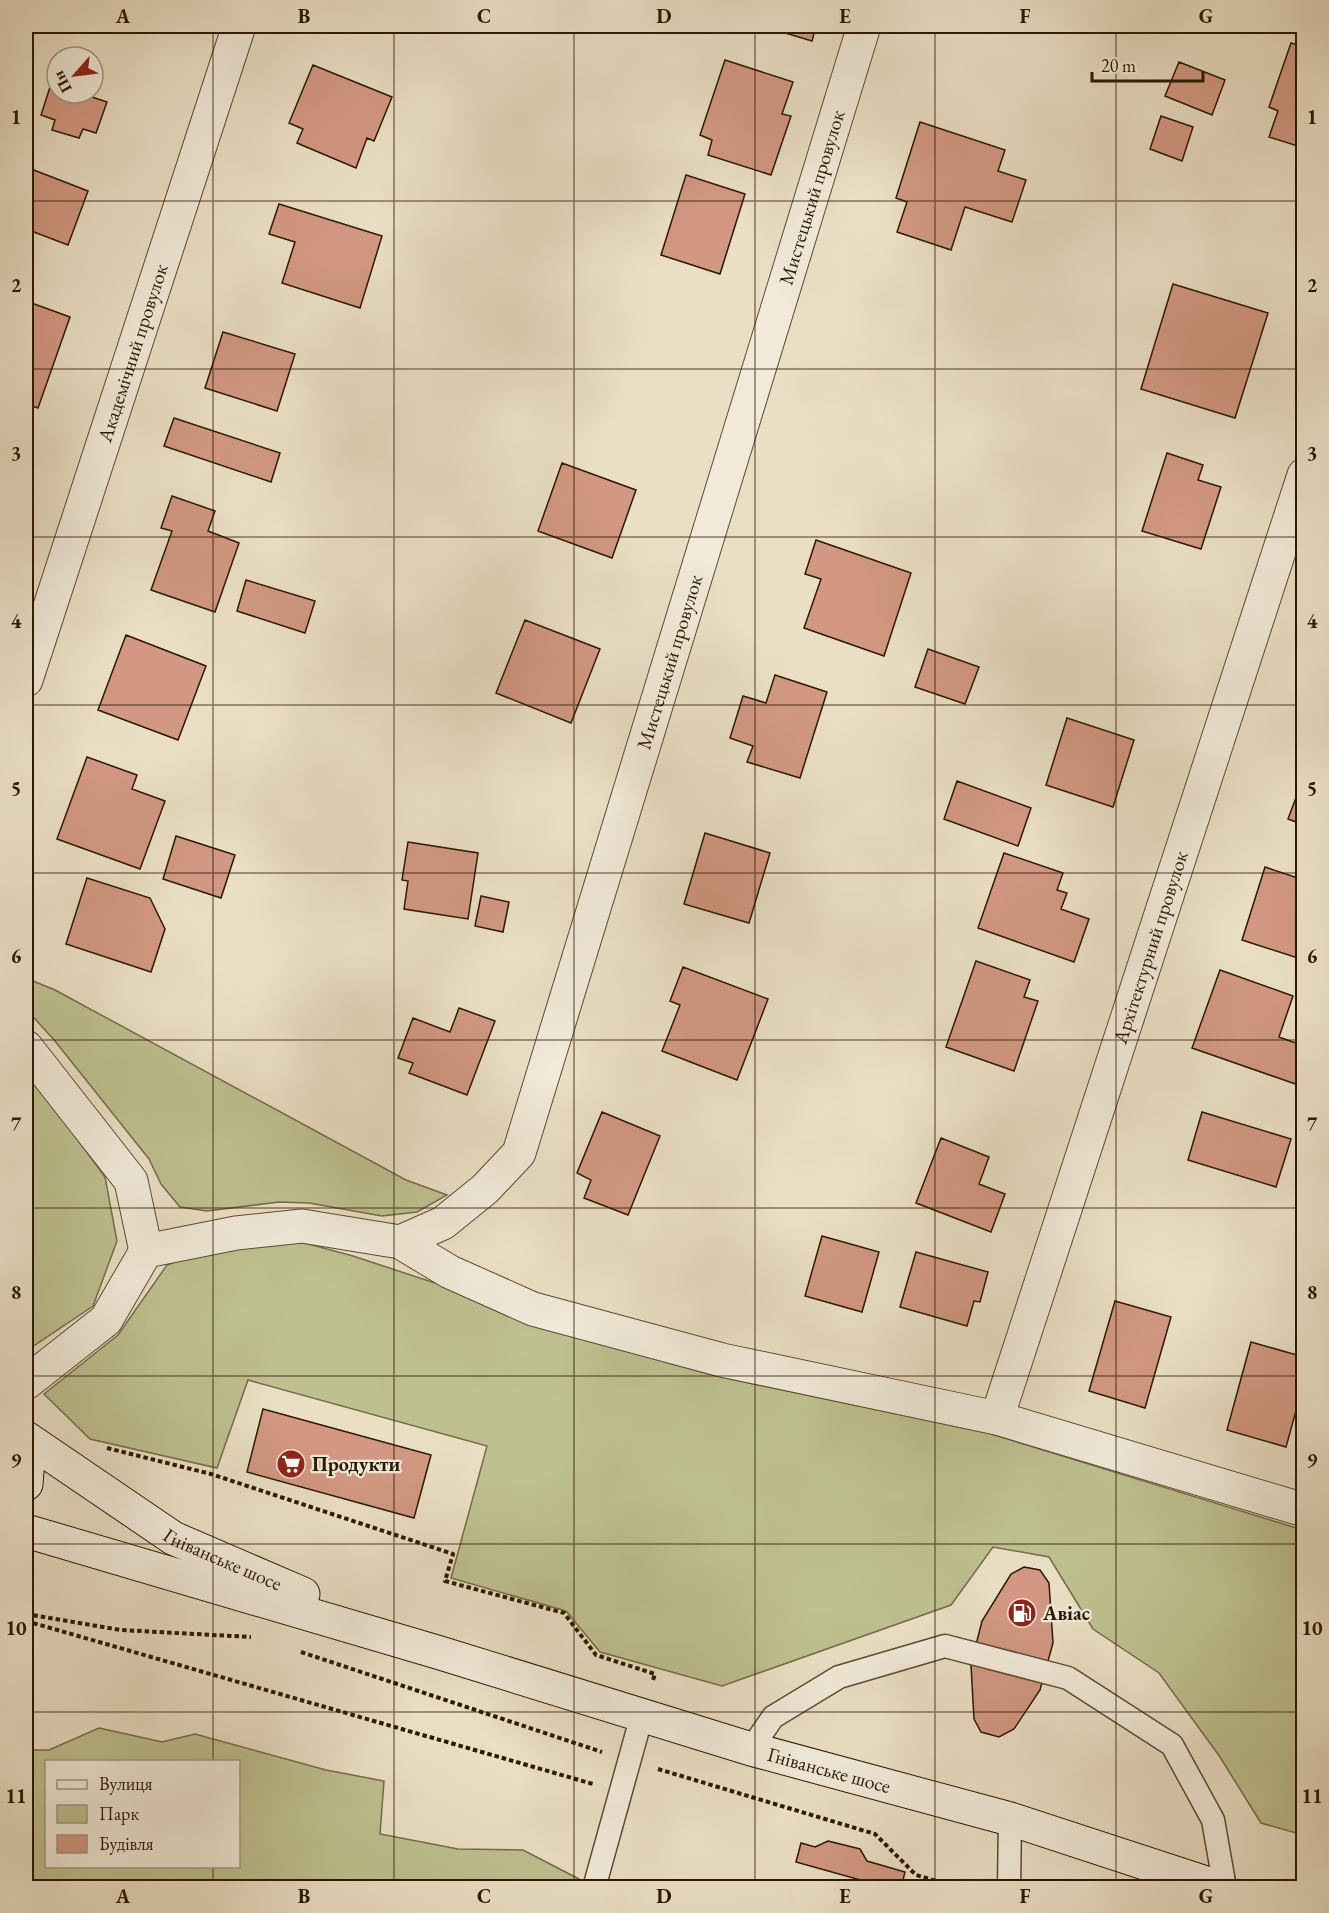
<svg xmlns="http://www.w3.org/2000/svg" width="1329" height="1913" viewBox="0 0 1329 1913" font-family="'EB Garamond',serif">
	<rect width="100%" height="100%" fill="#eadfc5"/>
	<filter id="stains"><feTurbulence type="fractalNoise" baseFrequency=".00333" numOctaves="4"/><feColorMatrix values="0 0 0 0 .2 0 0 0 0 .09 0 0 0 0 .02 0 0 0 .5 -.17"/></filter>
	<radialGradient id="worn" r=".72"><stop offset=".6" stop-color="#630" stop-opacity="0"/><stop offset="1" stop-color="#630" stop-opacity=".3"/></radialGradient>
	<path fill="#bec090" stroke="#756c48" stroke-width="1.5" fill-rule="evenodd" d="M26,978L55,990L406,1180L447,1195L417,1212L382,1216L309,1203L279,1202L207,1211L180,1207L161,1184L149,1159L55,1041L26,1009Z
		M26,1074L69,1128L105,1177L117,1241L93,1306L26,1351Z
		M286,1238L353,1256L438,1284L529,1324L720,1377L991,1434L1303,1530V1835L1261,1823L1220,1757L1159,1673L1093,1629L1049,1557L993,1547L951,1605L722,1686L600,1652L566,1611L451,1578L487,1446L248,1380L217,1468L90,1439L44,1394L118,1335L167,1265L217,1246Z
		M99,1728L162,1742L195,1734L326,1770L384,1781L380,1834L458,1849L523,1850L579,1879L577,1887H26V1750H49ZM46,1762H238V1866H46Z"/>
	<path fill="#d29883" stroke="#2c1800" stroke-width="1.5" d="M762,26H816L812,41Z
		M1291,43L1304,47V148L1269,137L1278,111L1269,107Z
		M725,60L793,82L782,114L791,116L771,175L708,155L712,140L700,135Z
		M1179,62L1225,80L1212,115L1165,96Z
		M313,65L392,97L374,141L367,138L356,168L297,143L303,129L289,123Z
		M51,84L57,86V93H80L107,102L96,133L83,129L79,138L52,130L55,120L41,115Z
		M1161,116L1193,127L1182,161L1150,149Z
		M920,122L1005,150L998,171L1026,180L1012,222L965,207L951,250L897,232L907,202L896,198Z
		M26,167L88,191L68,245L26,229Z
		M686,175L745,194L720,274L661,255Z
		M279,204L382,236L360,308L282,283L295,242L269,234Z
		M1173,284L1268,313L1235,418L1141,389Z
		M26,301L70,317L38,408L26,404Z
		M223,332L295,354L277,411L205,388Z
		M174,418L280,453L271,482L164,446Z
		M1167,453L1203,465L1198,480L1221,487L1201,549L1142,531Z
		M562,463L636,490L612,558L538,531Z
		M172,496L215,511L208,531L239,543L215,612L151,590L172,531L161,528Z
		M816,540L911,573L884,656L804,628L821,579L805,574Z
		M246,580L315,601L305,633L237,611Z
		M525,620L600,649L571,723L496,693Z
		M126,635L206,666L178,740L98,710Z
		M928,649L979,667L965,704L915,687Z
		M775,675L827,692L800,778L747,762L753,746L730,738L743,696L766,703Z
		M1067,718L1134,740L1113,807L1046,785Z
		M87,757L137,775L132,789L165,801L140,869L57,839Z
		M1304,776V825L1288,819Z
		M957,781L1031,808L1018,846L944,819Z
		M705,833L770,853L749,923L684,904Z
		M176,836L235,855L221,898L163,879Z
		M408,842L478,853L468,919L404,909L408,881L402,880Z
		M1004,853L1063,873L1057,890L1067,893L1061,909L1089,919L1074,962L978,928Z
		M1265,867L1304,880V960L1242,940Z
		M87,878L150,898L165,929L151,972L66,944Z
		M481,896L509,902L503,932L475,926Z
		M976,961L1030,980L1024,997L1038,1001L1014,1071L946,1047Z
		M683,967L768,999L737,1080L662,1051L680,1005L670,1001Z
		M1220,970L1293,996L1279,1037L1304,1046V1087L1192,1048Z
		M459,1008L495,1021L467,1095L409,1073L413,1063L398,1058L413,1018L450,1032Z
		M602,1112L660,1136L628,1215L584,1198L591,1180L577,1173Z
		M1202,1112L1291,1139L1276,1187L1188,1160Z
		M941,1138L989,1157L979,1184L1005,1194L991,1232L916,1203Z
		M822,1236L879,1252L862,1312L805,1296Z
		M916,1252L988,1272L980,1302L974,1301L967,1326L900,1307Z
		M1115,1301L1171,1317L1145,1408L1089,1391Z
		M1251,1342L1304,1357V1382L1286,1447L1227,1430Z
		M263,1409L431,1455L414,1518L247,1472Z
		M1024,1567L1040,1570L1049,1583L1053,1643L1040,1690L1014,1729L999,1737L981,1732L974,1719L971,1665L982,1621L1011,1574Z
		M828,1841L860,1849L867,1861L905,1872L901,1888H889L796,1862L801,1843L815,1847Z"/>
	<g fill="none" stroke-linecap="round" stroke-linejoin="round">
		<g stroke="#5c4a31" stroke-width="25">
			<path id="lane" d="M751,1749L773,1717L839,1677L945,1646L1068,1678L1172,1745L1213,1820L1225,1888
				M594,1888L642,1715
				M1009,1888L1010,1819"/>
		</g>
		<g stroke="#5c4a31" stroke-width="35">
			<g id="street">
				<path id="s1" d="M26,680L239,26"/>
				<path d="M26,1047L131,1181L146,1251"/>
				<path id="s2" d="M400,1242L443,1223L485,1189L519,1153L864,26"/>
				<path d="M26,1383L106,1320L146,1251L236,1233L302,1226L400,1242L450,1272L533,1309L722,1360L997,1418L1304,1510"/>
				<path id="s3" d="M997,1418L1304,475"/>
			</g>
		</g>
		<g stroke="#2c1800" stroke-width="35">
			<g id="secondary">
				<path id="s4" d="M26,1438L173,1538L303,1594"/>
				<path d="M26,1448L28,1459L26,1484"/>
				<path id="s5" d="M26,1531L437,1652L751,1749L1010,1819L1221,1888"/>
			</g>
		</g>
		<path stroke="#2c1800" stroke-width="4" stroke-dasharray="4.5 3" stroke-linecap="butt" d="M107,1448L211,1474L453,1554L445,1581L564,1613L596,1655L655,1674L653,1680
			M26,1614L121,1630L251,1637
			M26,1621L593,1784
			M301,1652L602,1752
			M658,1769L875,1834L916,1875L960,1888"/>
		<use href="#lane" stroke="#f1ead9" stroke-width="22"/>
		<use href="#street" stroke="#f1ead9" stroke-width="33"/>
		<use href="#secondary" stroke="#f1ead9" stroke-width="33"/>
	</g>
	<path fill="none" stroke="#2c1800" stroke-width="1.5" stroke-opacity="0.55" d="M213,26V1762M394,26V1888M574,26V1888M755,26V1888M935,26V1888M1116,26V1888M26,201H1304M26,369H1304M26,537H1304M26,705H1304M26,873H1304M26,1040H1304M26,1208H1304M26,1376H1304M26,1544H1304M26,1712H1304M213,1866V1888"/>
	<defs>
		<g id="supermarket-disc" transform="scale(1.5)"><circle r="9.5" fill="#8f2418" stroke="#f1ead9"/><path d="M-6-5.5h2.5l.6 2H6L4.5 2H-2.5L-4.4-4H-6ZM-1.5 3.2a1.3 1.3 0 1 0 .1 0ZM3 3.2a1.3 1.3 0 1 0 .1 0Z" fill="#fff"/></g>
		<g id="fuel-disc" transform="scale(1.5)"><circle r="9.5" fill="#8f2418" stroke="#f1ead9"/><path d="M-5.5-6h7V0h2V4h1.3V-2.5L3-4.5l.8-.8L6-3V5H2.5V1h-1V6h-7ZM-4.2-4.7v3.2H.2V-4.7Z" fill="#fff"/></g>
	</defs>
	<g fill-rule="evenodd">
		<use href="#supermarket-disc" x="291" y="1464"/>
		<use href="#fuel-disc" x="1022" y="1613"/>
	</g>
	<g text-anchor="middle" stroke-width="4.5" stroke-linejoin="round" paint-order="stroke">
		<g font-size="20" fill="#2c1800" stroke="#f1ead9">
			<text dy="7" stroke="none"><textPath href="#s2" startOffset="1150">Мистецький провулок</textPath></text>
			<text dy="7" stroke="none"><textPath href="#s1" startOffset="344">Академічний провулок</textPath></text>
			<text dy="7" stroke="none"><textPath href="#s2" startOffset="664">Мистецький провулок</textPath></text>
			<text dy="7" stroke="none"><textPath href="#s3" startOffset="495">Архітектурний провулок</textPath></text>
			<text dy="7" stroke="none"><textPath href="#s4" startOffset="232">Гніванське шосе</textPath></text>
			<text dy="7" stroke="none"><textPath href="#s5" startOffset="838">Гніванське шосе</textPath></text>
		</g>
		<g font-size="20" font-weight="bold" fill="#2c1800" stroke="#f1ead9" text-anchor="start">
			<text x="312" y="1471">Продукти</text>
			<text x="1043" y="1620">Авіас</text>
		</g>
	</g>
	<rect width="1329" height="1913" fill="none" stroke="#eadfc5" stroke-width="66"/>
	<rect x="45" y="1760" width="195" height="108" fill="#f1ead9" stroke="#a29682" stroke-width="1.5"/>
	<rect x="57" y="1780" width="30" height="9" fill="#f1ead9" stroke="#a29682" stroke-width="1.5"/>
	<text x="99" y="1790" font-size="18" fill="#2c1800">Вулиця</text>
	<rect x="57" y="1805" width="30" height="18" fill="#bec090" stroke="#a29682" stroke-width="1.5"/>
	<text x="99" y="1820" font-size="18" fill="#2c1800">Парк</text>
	<rect x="57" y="1835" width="30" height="18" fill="#d29883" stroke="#a29682" stroke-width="1.5"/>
	<text x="99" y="1850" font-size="18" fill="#2c1800">Будівля</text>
	<g transform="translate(75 75) rotate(242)"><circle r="28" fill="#f1ead9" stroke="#a29682" stroke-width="1.5"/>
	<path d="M0-4.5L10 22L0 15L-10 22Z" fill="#8f2418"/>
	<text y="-9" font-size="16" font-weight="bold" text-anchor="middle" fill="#2c1800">Пн</text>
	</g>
	<path d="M1092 72v9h111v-9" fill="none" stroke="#2c1800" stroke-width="3"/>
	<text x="1101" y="72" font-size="18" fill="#2c1800" stroke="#f1ead9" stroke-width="4.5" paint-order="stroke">20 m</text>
	<rect x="33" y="33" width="1263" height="1847" fill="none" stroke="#2c1800" stroke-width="2"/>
	<g font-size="20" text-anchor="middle" font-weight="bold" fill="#2c1800">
		<text x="123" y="23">A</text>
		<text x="304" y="23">B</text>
		<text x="484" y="23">C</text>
		<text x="664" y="23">D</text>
		<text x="845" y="23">E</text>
		<text x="1025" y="23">F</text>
		<text x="1206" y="23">G</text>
		<text x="16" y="124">1</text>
		<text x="1312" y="124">1</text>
		<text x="16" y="292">2</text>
		<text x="1312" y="292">2</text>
		<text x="16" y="460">3</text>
		<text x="1312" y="460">3</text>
		<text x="16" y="628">4</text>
		<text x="1312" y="628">4</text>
		<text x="16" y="795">5</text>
		<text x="1312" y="795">5</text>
		<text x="16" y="963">6</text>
		<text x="1312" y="963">6</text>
		<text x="16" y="1131">7</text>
		<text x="1312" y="1131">7</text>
		<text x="16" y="1299">8</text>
		<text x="1312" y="1299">8</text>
		<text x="16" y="1467">9</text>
		<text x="1312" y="1467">9</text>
		<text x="16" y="1635">10</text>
		<text x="1312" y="1635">10</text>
		<text x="16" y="1803">11</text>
		<text x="1312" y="1803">11</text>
		<text x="123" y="1903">A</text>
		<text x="304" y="1903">B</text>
		<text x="484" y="1903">C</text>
		<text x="664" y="1903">D</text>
		<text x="845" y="1903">E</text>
		<text x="1025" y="1903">F</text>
		<text x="1206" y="1903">G</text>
	</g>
	<rect width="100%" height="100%" filter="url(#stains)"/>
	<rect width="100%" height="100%" fill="url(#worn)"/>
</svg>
